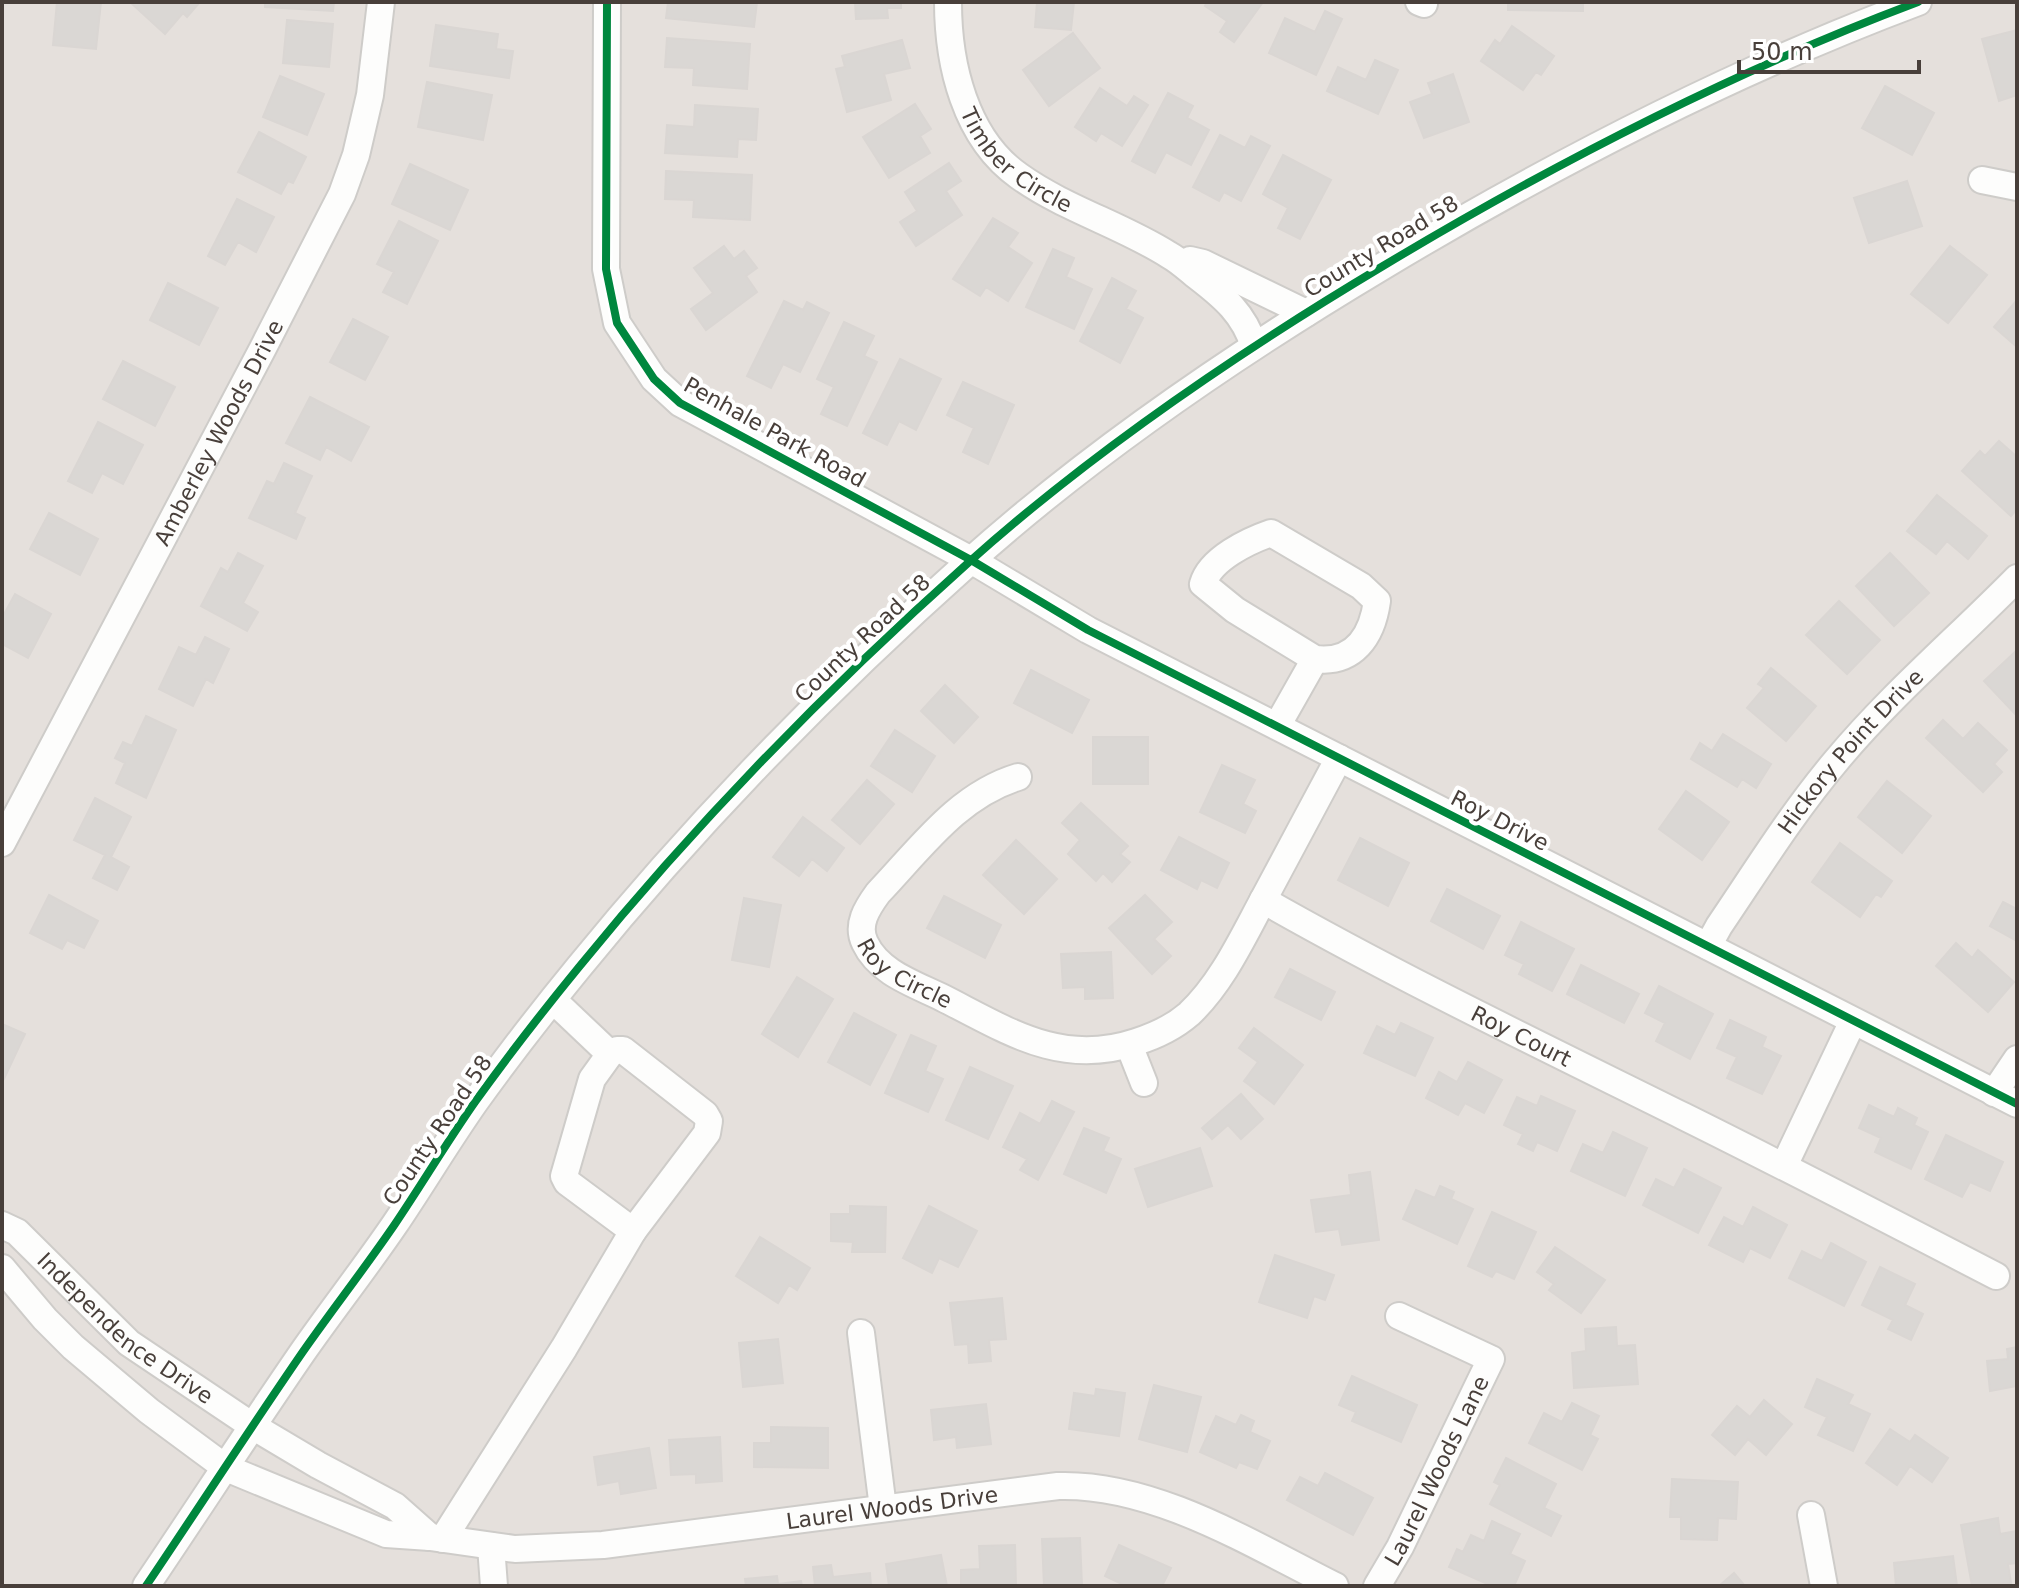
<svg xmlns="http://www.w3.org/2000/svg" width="2019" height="1588" viewBox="0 0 2019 1588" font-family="'DejaVu Sans',sans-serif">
	<rect width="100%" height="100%" fill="#f2f0ed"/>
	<path fill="#e5e0dc" d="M2,2H2017V1586H2Z"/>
	<path fill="#dad7d4" stroke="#dad6d3" stroke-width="2" d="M57,2H101L96,49L53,45Z
		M130,2H200L187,17L183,13L165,34Z
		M265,2H334L333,11L265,7Z
		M668,2H757L754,27L666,18Z
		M855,2H901V8H887L888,18L856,19Z
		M1035,2H1074L1071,30L1035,27L1037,2Z
		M1207,2H1263L1234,42L1220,32L1227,21L1205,6Z
		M1508,2H1583V11L1508,10Z
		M1325,11L1342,19L1316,75L1269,53L1285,18L1315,32Z
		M287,20L333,24L329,67L283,63Z
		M436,25L498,34L496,49L513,51L509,78L430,66Z
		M1512,26L1554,56L1541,75L1536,72L1523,90L1481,61L1495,40L1500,44Z
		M2017,30V95L1999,101L1982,39Z
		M1073,33L1100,68L1049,106L1023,70Z
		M667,38L750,44L747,89L693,85L694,68L665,67Z
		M902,40L910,68L884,74L891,100L847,112L836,69L845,67L842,56Z
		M1375,60L1398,70L1378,114L1327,91L1338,67L1366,80Z
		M1453,74L1469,122L1424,138L1410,102L1432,94L1428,83Z
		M280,76L324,94L307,135L263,117Z
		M427,82L492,95L483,140L418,127Z
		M1885,86L1934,113L1912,155L1862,128Z
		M1100,88L1127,106L1134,96L1148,105L1122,146L1101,133L1096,141L1075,127Z
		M1168,93L1193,106L1187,118L1209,130L1191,165L1166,152L1155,173L1132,161Z
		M915,104L931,129L920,136L930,153L889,178L863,137Z
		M695,105L758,109L756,140L738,139L737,157L665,153L667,125L694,127Z
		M259,132L306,157L293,183L288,181L281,194L238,172Z
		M1220,135L1245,148L1251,136L1270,146L1241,201L1224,192L1219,201L1193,187Z
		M1283,155L1331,180L1300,239L1278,228L1288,208L1263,194Z
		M949,163L961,181L946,191L962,215L916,246L900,222L917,211L905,192Z
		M410,164L468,190L450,230L392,204Z
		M666,171L752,175L750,220L693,217L694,200L665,199Z
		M1907,181L1922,226L1869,243L1854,198Z
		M237,199L274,217L256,252L238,242L225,265L208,256Z
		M993,218L1018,233L1008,247L1032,263L1008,301L986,287L980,296L953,279Z
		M399,221L438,241L407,304L383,292L394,272L377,264Z
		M724,246L734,259L744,251L757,268L746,276L757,292L706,330L691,309L713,293L694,268Z
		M1950,246L1987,275L1948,323L1911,294Z
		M1053,249L1074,258L1066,277L1092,289L1074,329L1026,307Z
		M1112,278L1136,291L1126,309L1143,318L1120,363L1080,341Z
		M168,283L218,308L199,345L150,320Z
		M2017,300V347L1994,327Z
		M784,301L803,310L807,302L829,313L800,372L783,364L771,388L747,376Z
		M353,319L388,337L365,380L330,362Z
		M844,322L874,336L864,356L877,362L847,426L821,414L834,387L817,379Z
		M900,359L941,379L916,430L899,421L887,445L863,433Z
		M123,361L175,387L155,426L103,399Z
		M963,382L1014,405L988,464L963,452L974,428L947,415Z
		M310,397L369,427L351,461L326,447L320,460L286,443Z
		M98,422L143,445L123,484L102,473L92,493L68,481Z
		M1999,441L2017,457V509L2011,516L1962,471L1980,451L1985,456Z
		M284,463L312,476L295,513L305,518L296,539L249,518L267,481L274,484Z
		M1937,495L1987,536L1968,559L1947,541L1936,554L1907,531Z
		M49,513L98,539L80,575L30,549Z
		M238,553L263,566L243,603L258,612L247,631L201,606L221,568L228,572Z
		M1890,553L1929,593L1894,626L1856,586Z
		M15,594L51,614L28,658L2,644V618Z
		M1839,601L1880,640L1847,674L1806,635Z
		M205,637L229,649L213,683L206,679L193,706L159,689L179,647L196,655Z
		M2017,650V716L1984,681Z
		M1771,668L1816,706L1786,741L1747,708L1764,688L1758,684Z
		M1031,670L1089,700L1072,733L1014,703Z
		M945,685L978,717L954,743L921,711Z
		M146,716L176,730L146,798L116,783L125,763L115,758L123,742L132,746Z
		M1943,720L1963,739L1978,723L2007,750L1994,764L2002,772L1983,792L1926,738Z
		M895,730L935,756L912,792L871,766Z
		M1723,734L1771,764L1756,788L1742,779L1737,787L1691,759L1700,743L1712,751Z
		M1093,737H1148V784H1093Z
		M1222,765L1255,780L1243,804L1256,811L1245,833L1200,812Z
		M867,780L894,804L860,844L832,820Z
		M1887,781L1931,816L1902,853L1858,817Z
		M1686,791L1729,822L1702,860L1659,829Z
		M95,798L131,817L111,857L129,867L117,890L93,878L105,855L74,840Z
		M1081,803L1128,846L1120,854L1130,862L1112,882L1103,873L1096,881L1068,854L1080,840L1062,823Z
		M803,817L844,848L827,871L812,859L799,876L773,857Z
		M1179,837L1229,863L1217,888L1201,880L1197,889L1161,870Z
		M1360,838L1409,863L1388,906L1338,880Z
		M1016,840L1057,879L1024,914L983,875Z
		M1840,843L1892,881L1881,897L1876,894L1860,917L1812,882Z
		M1447,889L1500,916L1483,949L1431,921Z
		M49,895L98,921L84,948L67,940L62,949L30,933Z
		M1145,895L1172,922L1154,939L1171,956L1152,974L1109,928Z
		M944,896L1001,925L985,958L927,928Z
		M744,898L781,905L769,967L732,960Z
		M2003,902L2017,909V941L1990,926Z
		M1521,922L1574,949L1552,991L1519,974L1524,964L1505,955Z
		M1956,943L1972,958L1978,950L2014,982L1988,1012L1936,966Z
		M1111,952L1113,998L1085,999V987L1063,988L1061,954Z
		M1581,965L1639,994L1624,1023L1567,994Z
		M1290,969L1335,992L1321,1020L1275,997Z
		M797,977L833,999L798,1057L762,1034Z
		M1659,986L1713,1014L1690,1059L1656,1041L1665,1023L1645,1013Z
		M854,1013L896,1035L870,1085L828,1062Z
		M1730,1020L1766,1037L1762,1047L1781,1056L1762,1094L1727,1078L1737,1057L1717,1048Z
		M1401,1023L1433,1038L1415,1076L1364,1053L1377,1026L1395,1035Z
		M2,1024L25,1034L4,1079L2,1078Z
		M1254,1028L1303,1065L1274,1104L1244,1081L1258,1062L1239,1048Z
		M911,1035L936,1046L925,1071L943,1079L928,1112L885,1093Z
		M1468,1062L1502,1080L1484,1113L1465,1103L1458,1115L1426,1098L1439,1072L1457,1082Z
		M970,1067L1013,1086L988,1139L946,1120Z
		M1241,1094L1263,1119L1241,1139L1228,1125L1212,1139L1202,1128Z
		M1541,1096L1575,1111L1557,1151L1537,1142L1533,1151L1518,1144L1523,1134L1504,1125L1517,1097L1537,1106Z
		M1052,1101L1074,1112L1038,1180L1020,1170L1027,1159L1003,1147L1020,1113L1040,1124Z
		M1869,1105L1894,1117L1898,1108L1917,1118L1914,1125L1928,1132L1911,1169L1875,1152L1881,1138L1859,1128Z
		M1084,1128L1109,1138L1103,1151L1121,1159L1106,1193L1064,1174Z
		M1613,1132L1647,1148L1625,1196L1571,1171L1583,1144L1603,1153Z
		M1946,1135L2003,1162L1990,1191L1970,1182L1962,1197L1925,1179Z
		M1200,1148L1212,1186L1148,1207L1135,1169Z
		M1684,1169L1721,1188L1698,1233L1643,1205L1656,1179L1674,1188Z
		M1370,1172L1379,1240L1342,1245L1339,1229L1316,1232L1311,1200L1351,1195L1349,1175Z
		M1440,1186L1454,1192L1451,1199L1473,1209L1457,1244L1403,1219L1416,1190L1435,1198Z
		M850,1206L886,1207L885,1252H852L853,1242L831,1241V1214H850Z
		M929,1206L977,1231L958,1267L939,1258L932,1273L903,1258Z
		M1753,1207L1787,1225L1770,1258L1750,1248L1743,1262L1709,1245L1724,1217L1743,1227Z
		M1492,1212L1536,1232L1514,1279L1496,1271L1492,1277L1468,1266Z
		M760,1237L810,1268L797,1290L789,1285L778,1303L736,1276Z
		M1831,1243L1866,1262L1844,1306L1789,1278L1802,1251L1822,1261Z
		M1555,1247L1605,1280L1581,1313L1549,1290L1554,1284L1537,1272Z
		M1275,1255L1334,1275L1325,1300L1314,1296L1307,1318L1259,1302Z
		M1880,1267L1915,1284L1905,1305L1923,1314L1911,1340L1888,1329L1893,1320L1862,1305Z
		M1002,1298L1006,1339L989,1340L991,1361L969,1363L968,1344L955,1345L950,1303Z
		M1616,1327L1617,1346L1635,1345L1638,1384L1574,1388L1572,1353L1586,1351L1585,1329Z
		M778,1339L783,1383L743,1387L739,1343Z
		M2017,1347V1386L1990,1391L1987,1361L2008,1359L2007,1349Z
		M1352,1376L1417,1405L1401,1442L1352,1421L1356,1412L1339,1405Z
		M1817,1379L1853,1395L1848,1404L1870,1414L1853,1451L1818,1435L1827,1417L1805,1407Z
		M1154,1385L1201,1397L1187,1452L1139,1439Z
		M1096,1389L1125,1393L1119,1436L1069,1429L1074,1393L1095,1396Z
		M1764,1400L1792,1424L1766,1455L1748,1439L1735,1455L1712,1435L1737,1406L1750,1417Z
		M1572,1403L1599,1416L1590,1435L1598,1439L1582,1470L1529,1443L1544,1413L1562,1422Z
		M986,1404L991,1444L957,1448L956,1437L934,1440L931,1410Z
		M1241,1415L1254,1421L1250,1432L1270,1441L1257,1469L1239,1462L1236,1468L1200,1452L1216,1416L1236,1425Z
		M771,1427L828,1428V1468L754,1467V1443H771Z
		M1890,1429L1910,1442L1915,1435L1948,1458L1932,1482L1910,1466L1897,1485L1866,1463Z
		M720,1437L722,1481L696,1483V1474L671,1475L669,1440Z
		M649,1448L656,1488L621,1494L619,1481L598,1485L594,1457Z
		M1506,1458L1556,1484L1544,1508L1561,1516L1551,1536L1490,1504L1500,1485L1494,1482Z
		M1325,1473L1373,1498L1353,1535L1287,1500L1300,1477L1318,1486Z
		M1672,1479L1738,1482L1736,1519L1718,1518L1717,1540L1681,1539V1517H1670Z
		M1998,1518L2000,1534L2017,1531V1563L2008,1564L2011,1583L1972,1586L1961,1525Z
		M1492,1521L1520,1534L1510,1554L1525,1561L1514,1586H1492L1449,1567L1457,1549L1463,1552L1471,1535L1484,1541Z
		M1080,1538L1082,1586H1044L1042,1539Z
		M1015,1545L1016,1586H961V1570L980,1569L979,1546Z
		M1119,1545L1171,1568L1162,1586H1121L1122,1584L1105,1576Z
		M941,1555L947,1586H889L886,1564Z
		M1953,1556L1957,1586H1896L1894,1563Z
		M831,1565L833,1577L870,1573L871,1586H815L813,1567Z
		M1734,1573L1745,1586H1719Z
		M777,1576L778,1584L801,1581L802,1586H746L745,1579Z"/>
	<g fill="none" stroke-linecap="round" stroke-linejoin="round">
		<g stroke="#ceccc9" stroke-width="30">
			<g id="minor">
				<path d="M607,2L606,269L617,323L654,379L680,403L971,560L1088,630L2017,1104"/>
				<path id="s1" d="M948,2C948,64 965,138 1019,176C1065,209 1122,225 1169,255C1180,261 1189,270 1198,277C1224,297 1244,314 1254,346"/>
				<path d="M1419,2L1424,4"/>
				<path d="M1982,180L2017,187"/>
				<path d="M1190,260L1203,263L1306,313"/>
				<path d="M1271,533L1361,586L1377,601C1372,637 1353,664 1315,659L1235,610L1203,584C1210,559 1248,541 1271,533Z"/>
				<path d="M1277,726L1315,659"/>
				<path id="s2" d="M1018,777C958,795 920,849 878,893C867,908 856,925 865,943C879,973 915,984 943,998C1008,1031 1061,1067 1136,1042C1155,1036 1174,1027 1189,1014C1221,984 1241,941 1262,902C1288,854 1313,806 1339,758"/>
				<path id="s3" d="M2,843L262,350L342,194L356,155L370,95L381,2"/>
				<path id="s4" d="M1263,900C1400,978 1542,1046 1683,1116C1788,1168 1892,1222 1996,1276"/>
				<path id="s5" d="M1708,946L1719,926C1757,870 1792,813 1836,761C1891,695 1957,639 2017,578"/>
				<path d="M553,1000L610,1054"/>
				<path d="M1129,1045L1144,1083"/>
				<path d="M617,1050H623L705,1114L709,1121L707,1133L633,1231L567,1182L564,1176L592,1079L610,1054Z"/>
				<path d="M1994,1093L2017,1059"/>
				<path d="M1784,1166L1853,1021"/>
				<path id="s6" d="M2,1225L17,1232L129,1343L254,1427L318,1465L395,1506L430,1537"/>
				<path id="s7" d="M2,1268L45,1319L73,1347L149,1411L226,1468L386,1534L430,1537L515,1549L603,1545L1058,1486C1154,1483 1251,1544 1335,1586"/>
				<path d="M861,1333L883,1508"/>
				<path d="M1811,1515L1824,1586"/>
				<path d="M443,1539L564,1348L633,1231"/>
				<path d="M491,1546L494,1586"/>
				<path d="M146,1586C198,1509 249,1430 302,1353C332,1310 365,1268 395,1224C422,1184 447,1142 475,1102C508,1056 543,1011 579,967C697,822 828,688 968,563C1093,451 1239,352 1383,266C1555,163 1731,72 1918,2"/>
				<path id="s8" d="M1377,1586L1400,1547L1491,1359L1399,1316"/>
			</g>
		</g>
		<use href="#minor" stroke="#fdfdfc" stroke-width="26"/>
		<g stroke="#fff" stroke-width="13">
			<path id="cycleway" d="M607,2L606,269L617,323L654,379L680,403L971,560L1088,630L2017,1104
				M146,1586C198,1509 249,1430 302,1353C332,1310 365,1268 395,1224C422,1184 447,1142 475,1102C508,1056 543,1011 579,967C697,822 828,688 968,563C1093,451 1239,352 1383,266C1555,163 1731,72 1918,2"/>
		</g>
		<use href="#cycleway" stroke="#00873e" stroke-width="8"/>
	</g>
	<g text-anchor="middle" stroke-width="8" stroke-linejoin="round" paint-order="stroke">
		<g font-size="22" fill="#483f3a" stroke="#fff">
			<text dy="8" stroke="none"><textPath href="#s1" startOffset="182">Timber Circle</textPath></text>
			<text transform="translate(1381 246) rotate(-31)" y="8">County Road 58</text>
			<text dy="8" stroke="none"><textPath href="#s3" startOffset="464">Amberley Woods Drive</textPath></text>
			<text transform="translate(775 432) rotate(29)" y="8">Penhale Park Road</text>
			<text transform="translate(862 638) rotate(-43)" y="8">County Road 58</text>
			<text dy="8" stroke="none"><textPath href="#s5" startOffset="242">Hickory Point Drive</textPath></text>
			<text transform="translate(1500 820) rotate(27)" y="8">Roy Drive</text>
			<text dy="8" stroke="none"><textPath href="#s2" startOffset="290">Roy Circle</textPath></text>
			<text dy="8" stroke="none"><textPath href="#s4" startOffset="292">Roy Court</textPath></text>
			<text transform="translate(437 1130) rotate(-56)" y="8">County Road 58</text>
			<text dy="8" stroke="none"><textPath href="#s6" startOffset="162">Independence Drive</textPath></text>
			<text dy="8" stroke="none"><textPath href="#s8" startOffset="130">Laurel Woods Lane</textPath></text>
			<text dy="8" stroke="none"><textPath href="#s7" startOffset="984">Laurel Woods Drive</textPath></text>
		</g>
	</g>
	<rect width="2019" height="1588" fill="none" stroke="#483f3a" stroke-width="8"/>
	<path d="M1739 60v12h180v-12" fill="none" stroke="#483f3a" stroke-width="4"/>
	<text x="1751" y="60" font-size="24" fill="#483f3a" stroke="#ffffff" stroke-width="6" paint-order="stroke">50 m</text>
</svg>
